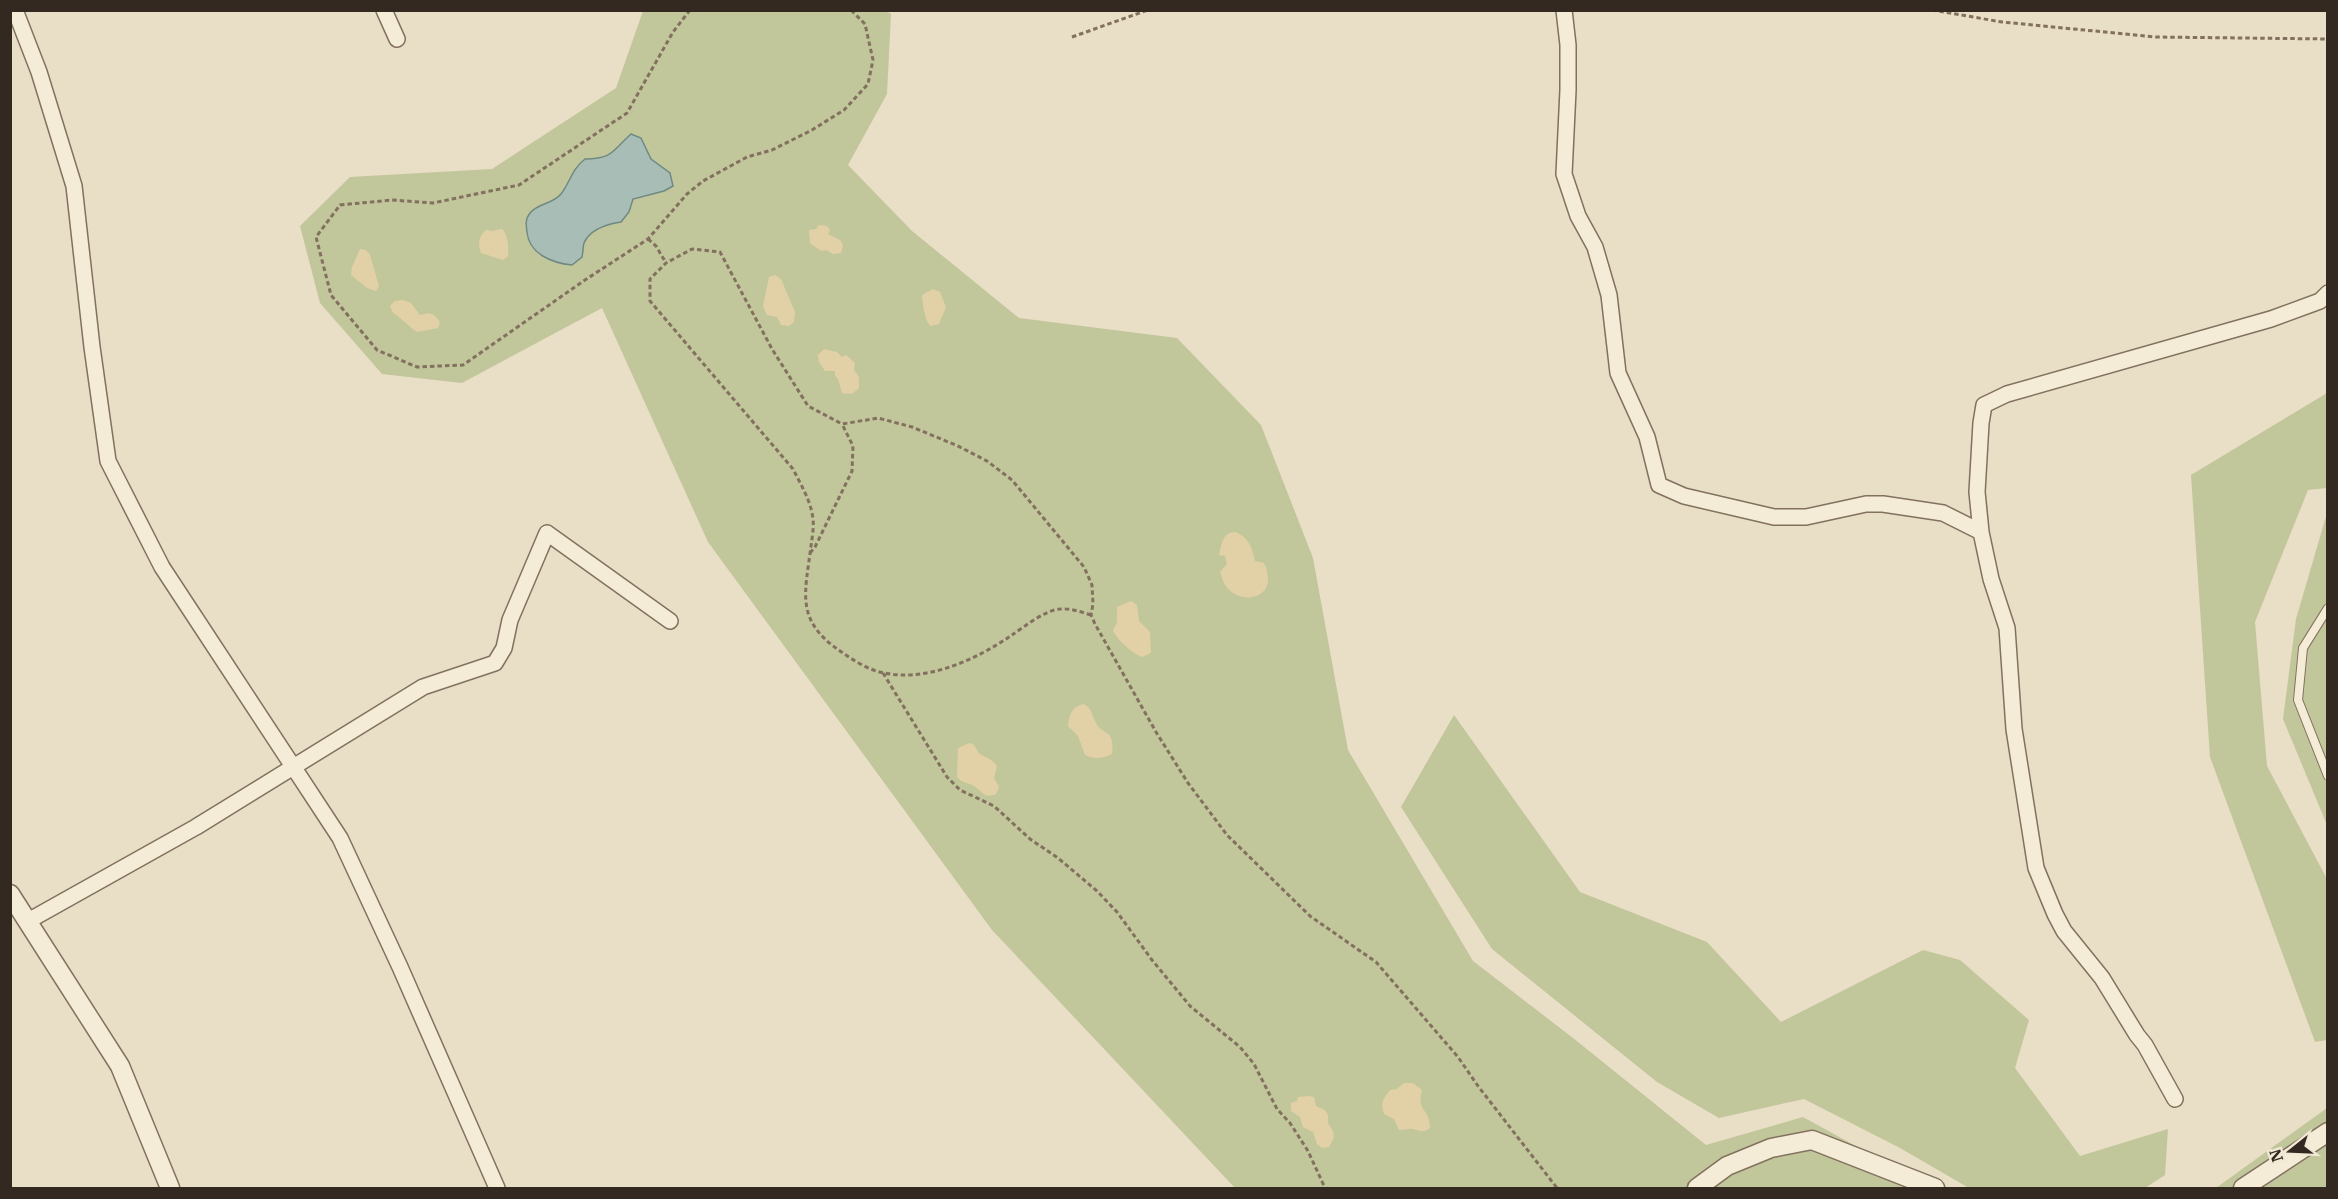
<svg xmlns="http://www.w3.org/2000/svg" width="2338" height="1199" viewBox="0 0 2338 1199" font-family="'IBM Plex Serif',serif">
	<rect width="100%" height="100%" fill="#e9dec6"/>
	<path fill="#c2c69b" d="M643,11H886L891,14L887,94L848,165L912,231L1019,318L1177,338L1261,425L1313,558L1348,750L1473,961L1573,1038L1706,1145L1803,1117L1932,1188H1235L992,930L708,542L602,308L462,383L382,374L320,303L300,226L350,177L492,169L616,88Z
		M2327,393V488L2308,490L2255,622L2267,766L2327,879V1040L2315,1042L2210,757L2191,475Z
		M2327,513V825L2283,719L2296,619Z
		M1454,715L1580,892L1707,942L1781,1022L1923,950L1960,960L2029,1020L2015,1068L2080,1156L2168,1129L2165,1175L2145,1188H1969L1900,1148L1804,1099L1719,1118L1657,1082L1492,949L1401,807Z
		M2327,1108V1188H2216Z"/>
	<path fill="#e2d1a6" d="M819,225L827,226L830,230L828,234L840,240L843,245L841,253L833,254L826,250L821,251L810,243L809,230L816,229Z
		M502,229C508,235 509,247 508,256L503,260L481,253C478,244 478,237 486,230L492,231Z
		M360,249L366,250L370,255L379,286L376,291L367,288L351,275L352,267Z
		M775,275L781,279L795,312L794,322L789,326L781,325L777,317L767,315L763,306L769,277Z
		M933,289L940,292L946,307L939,324L930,326C924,317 923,306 922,295Z
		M403,300L411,303L420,315C430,312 434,313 440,322L438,328L417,332C408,326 402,318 393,313L390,306L395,301Z
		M824,349L837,352L842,357L846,355L855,363L854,370L859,377V388L852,394L842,393L838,379L835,376V371H825L819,362L818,355Z
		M1235,532C1249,537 1252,548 1255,561L1264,563C1281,599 1240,607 1226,586C1223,583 1222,576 1220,572L1227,564L1225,556L1219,555C1222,543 1222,533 1235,532Z
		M1131,601L1137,605L1139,621L1150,632L1151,653L1142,657C1133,654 1116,639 1113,630L1117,623V607Z
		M1084,704C1092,709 1091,713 1095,721C1102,737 1115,727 1112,754C1102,759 1095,759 1085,755L1078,736L1068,726C1069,715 1072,706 1084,704Z
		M969,743C977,745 975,749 980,754C987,758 992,759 997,766L994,778L999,787L996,794C984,799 983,792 974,786C968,782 963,784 957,777L958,748Z
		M1404,1083H1413L1422,1090C1416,1112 1430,1108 1430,1128C1423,1133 1421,1131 1413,1129C1409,1128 1403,1130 1399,1130L1394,1119L1384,1114C1380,1102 1383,1100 1390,1090L1397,1089Z
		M1309,1096L1314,1097L1316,1106L1325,1110L1328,1115V1123C1334,1133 1337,1135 1329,1147L1322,1148L1317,1144L1313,1132L1303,1127L1300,1117L1291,1111V1103L1297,1101L1298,1097Z"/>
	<path fill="#a7bdb6" stroke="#6f8a83" stroke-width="1.5" d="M631,134L641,138L651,159L670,173L673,186L664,191L633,199L629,212L621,222C608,224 590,229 584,243C583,246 583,253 582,257L572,265C552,263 529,254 527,232C526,225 525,219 530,213C538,203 553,204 561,194C571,181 571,170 585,159C613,159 612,151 631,134Z"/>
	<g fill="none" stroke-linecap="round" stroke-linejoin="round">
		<g stroke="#82715e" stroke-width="10">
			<path id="service" d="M2328,608L2303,648L2298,700L2328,776"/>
		</g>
		<g stroke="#82715e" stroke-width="18">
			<path id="minor" d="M15,10L39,72L74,186L92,347L108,461L162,567L340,838L400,967L497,1188
				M384,10L397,39
				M1564,10L1568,45V90L1564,174L1578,216L1595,247L1609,295L1618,373L1647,437L1659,485L1684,496L1774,517H1806L1866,504H1883L1943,513L1981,532
				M28,921L196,827L423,687L495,663L504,648L510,620L547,533L670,621
				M2175,1099L2145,1045L2137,1035L2102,978L2064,931L2055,914L2036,868L2014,729L2007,628L1991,579L1981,532L1977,492L1981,423L1984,405L2007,394L2271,319L2320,301L2328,293"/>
		</g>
		<g stroke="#82715e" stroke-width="21">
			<path id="tertiary" d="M10,894L120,1066L170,1188
				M1697,1188L1727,1166L1771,1148L1812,1140L1935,1188
				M2243,1188L2328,1132"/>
		</g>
		<path stroke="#82715e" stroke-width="3" stroke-dasharray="4.5 3" stroke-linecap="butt" d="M690,10L673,32L627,113L519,185L433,203L392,200L340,205L316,237L331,295L377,350L417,367L463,365L585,280L648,239L687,194L703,181L747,157L772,150L812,130L844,110L868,84L873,60L865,24L851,10
			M1932,10L2002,22L2156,37L2328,39
			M1072,37L1148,10
			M648,239L656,246L666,263
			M810,553L815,547L852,471L853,446L842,424
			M1091,615C1081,612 1070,608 1060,609C1045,610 1024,627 1012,635C977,659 929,682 884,673C868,670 853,660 840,651C795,620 805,594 811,546C812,538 814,528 813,519C811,501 801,485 793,469L650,301V279L666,263L692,249L720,252L772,349L808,406L842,424L878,418L912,427L958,446L987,461L1012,480L1084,567L1092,585L1093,604L1091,615L1095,624L1156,732L1188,783L1227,835L1310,916L1376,962L1458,1057L1478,1086L1557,1188
			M883,673L947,777L960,790L994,806L1030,839L1058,858L1097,891L1117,912L1152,960L1190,1006L1240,1047L1254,1064L1277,1109L1290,1123L1308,1151L1325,1188"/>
		<use href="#service" stroke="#f5ecd8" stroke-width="8"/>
		<use href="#minor" stroke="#f5ecd8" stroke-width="15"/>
		<use href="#tertiary" stroke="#f5ecd8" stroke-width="18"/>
	</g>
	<rect width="2338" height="1199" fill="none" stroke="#342920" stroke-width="24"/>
	<g transform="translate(2290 1151) rotate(252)" stroke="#f1e9d5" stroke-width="4.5" paint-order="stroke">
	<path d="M0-4.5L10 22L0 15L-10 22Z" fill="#342920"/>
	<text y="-9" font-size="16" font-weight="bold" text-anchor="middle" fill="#342920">N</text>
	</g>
</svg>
